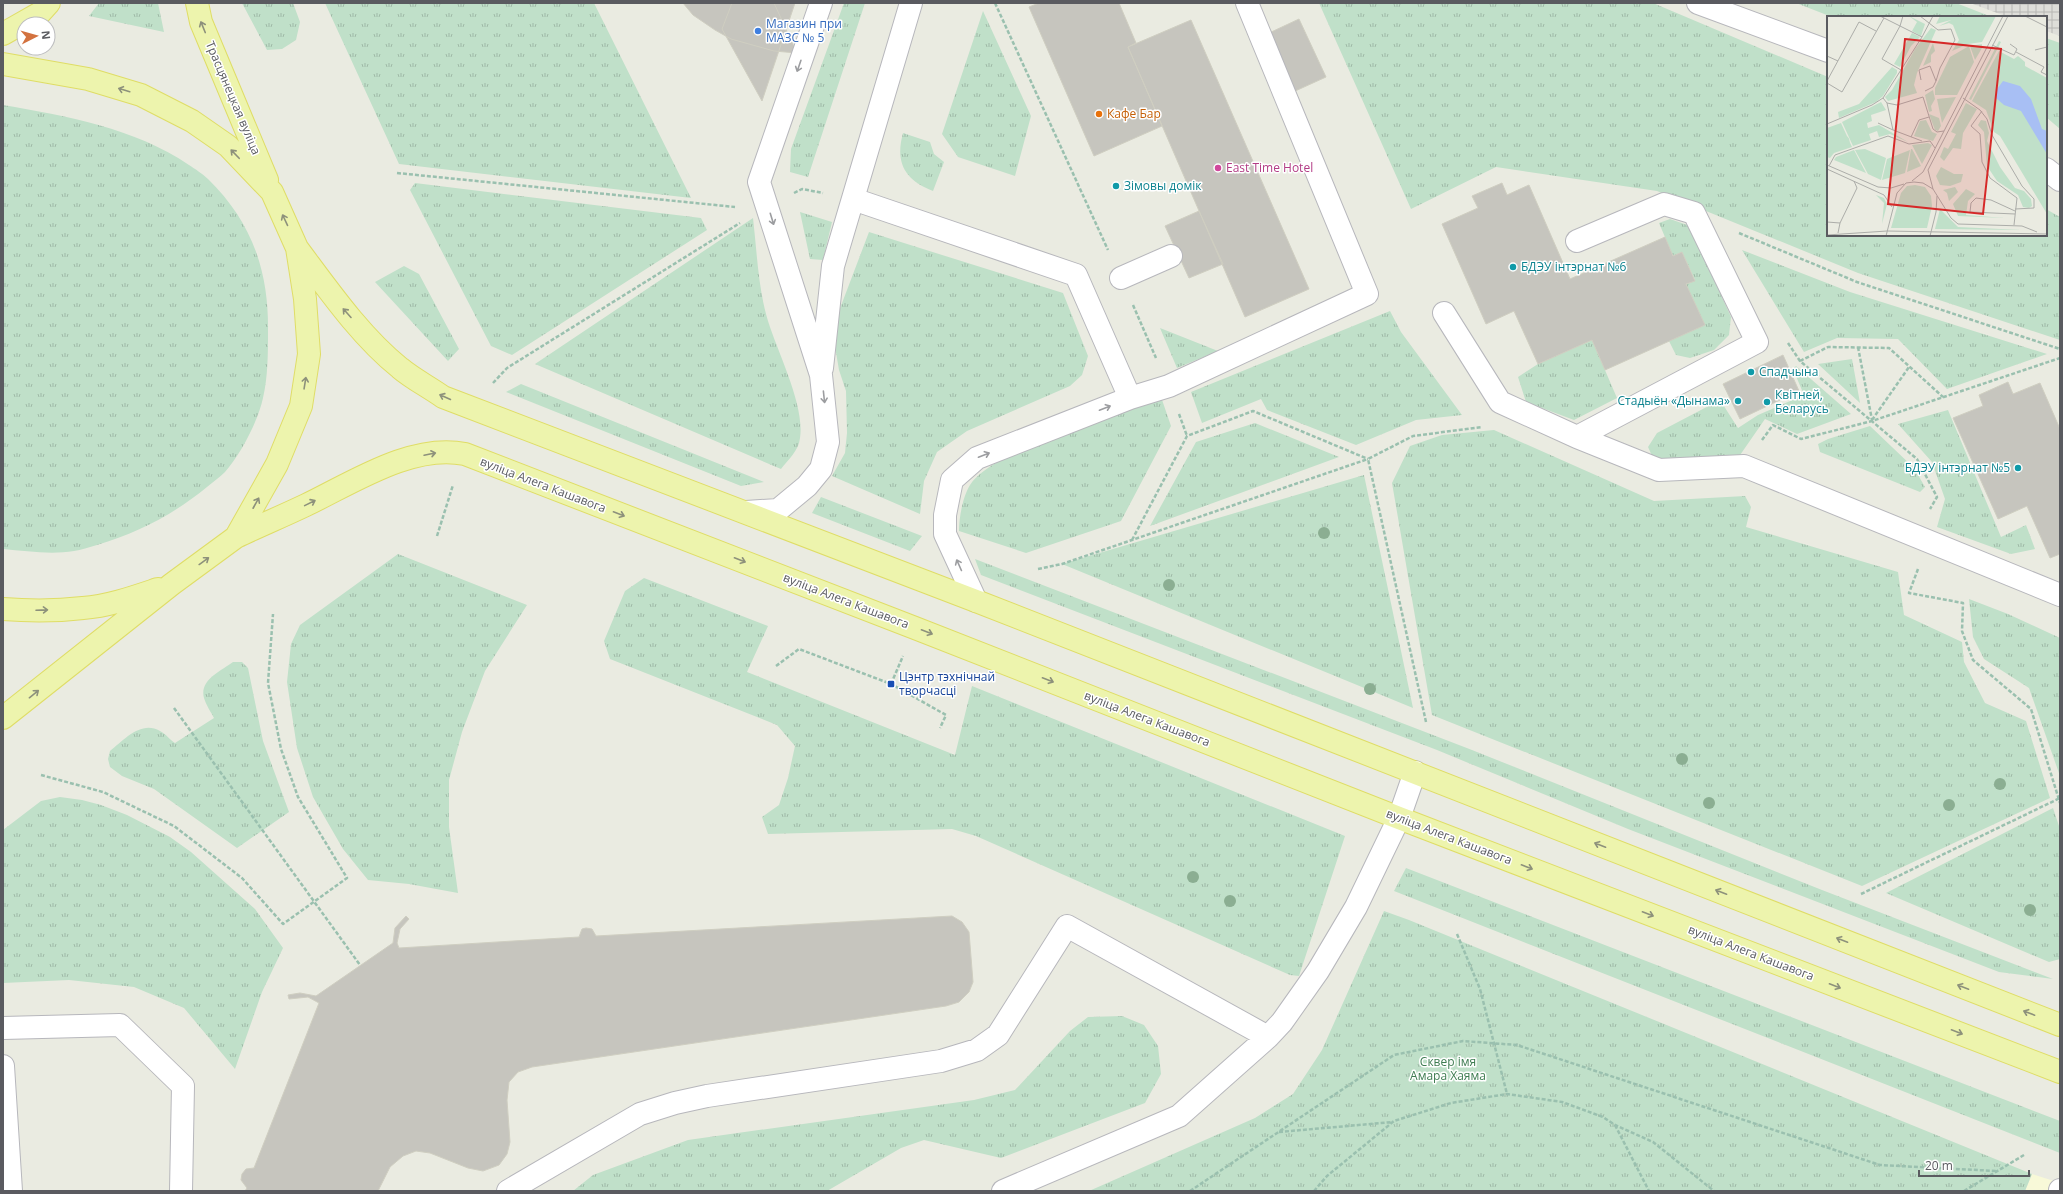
<svg xmlns="http://www.w3.org/2000/svg" width="2063" height="1194" viewBox="0 0 2063 1194" font-family="'Open Sans',sans-serif">
	<defs>
		<pattern id="industrial-grid" width="8" height="8" patternUnits="userSpaceOnUse"><rect width="8" height="8" fill="#deded9"/><path d="M0 4h8M4 0v8" fill="none" stroke="#b7b7b3"/></pattern>
		<pattern id="grass-tufts" width="24" height="20" patternUnits="userSpaceOnUse"><rect width="24" height="20" fill="#c0e0c9"/><path d="M3 7l-1-3M5 7V3M7 7l1-3M15 17l-1-3M17 17v-4M19 17l1-3" fill="none" stroke="#9fb9a7"/></pattern>
	</defs>
	<rect width="100%" height="100%" fill="#eaebe1"/>
	<path fill="#f8f9d8" d="M2032,1174L2060,1183V1191H2025Z"/>
	<path fill="url(#industrial-grid)" d="M1970,3H2060V36L2046,31V17H2008Z"/>
	<path fill="url(#grass-tufts)" d="M99,3H158L164,32L89,16Z
		M242,3H293L300,22L296,40L282,49L267,50Z
		M325,3H594L691,198L399,164Z
		M844,3H865L808,177L790,172L791,149Z
		M1319,3H1653L1828,77V235H2046V209L2060,217V340L1858,273L1657,191L1496,167L1411,209Z
		M1796,3H1956L1992,17H1832Z
		M983,11L1031,116L1015,176L958,157L942,134Z
		M2046,38L2060,43V129L2046,117Z
		M3,105C66,116 135,128 189,165C195,169 203,174 208,179C252,222 269,271 268,332C268,353 268,377 263,398C258,421 241,454 225,472C220,477 213,482 207,487C174,514 138,533 97,545C89,547 81,550 74,551C51,555 26,551 3,549Z
		M903,133L930,142L934,154L944,162L933,191C904,180 895,162 903,133Z
		M415,183L701,218L707,230L512,355L491,346L410,190Z
		M800,212L832,222L823,260L810,259Z
		M753,218C757,252 758,288 768,321C778,353 805,406 800,438C799,450 788,460 781,469L535,364Z
		M1670,219L1690,226L1731,317L1729,335L1714,350L1690,358L1676,355L1669,341L1704,325L1686,284L1695,280L1682,252L1673,256L1659,223Z
		M869,232L1063,293L1088,356L1082,375L1070,386L967,431L937,452L924,481L920,514L832,476L845,453L847,433L846,391L839,370L833,335L836,319Z
		M1742,250L1850,292L2047,354L1947,389L1898,339L1837,338L1804,352Z
		M404,266L419,274L459,349L448,361L375,282Z
		M1390,311L1401,332L1462,415L1416,420L1356,445L1267,410L1261,399L1202,423L1191,392Z
		M1160,328L1218,351L1177,368Z
		M1592,340L1617,398L1574,420L1526,402L1518,377L1538,364Z
		M1852,359L1860,403L1818,364Z
		M1796,366L1851,414L1797,434L1765,419L1738,458L1663,463L1653,458L1648,447L1657,433L1720,400L1738,428L1758,415L1804,395L1793,369Z
		M521,384L764,482L741,486L506,392Z
		M1159,391L1171,426L1121,521L1026,553L959,531C959,517 963,496 970,485C977,474 990,467 1000,460Z
		M1948,410L2001,537L2026,525L2035,549L2011,554L1937,527L1945,499L1932,462L1898,424Z
		M1255,423L1339,457L1150,526L1196,442Z
		M1870,426L1914,468L1925,487L1920,492L1820,452L1818,444L1828,439Z
		M1494,430L1654,501L1745,496L1751,507L1746,527L1898,572L1904,615L1962,642L1964,662L1985,703L2026,721L2050,798L1862,886L1432,715L1392,483L1410,446L1442,435Z
		M1364,475L1413,708L1062,564Z
		M821,497L922,536L910,551L812,513Z
		M398,554L527,605L485,671L462,732L449,780V827L458,893L409,884L368,880L343,849L313,797L297,748L287,682L291,644L300,625Z
		M975,559L1472,750L1822,890L2053,979L1999,972L1628,829L1437,750L981,575Z
		M644,578L768,626L747,672L955,755L972,686L1345,836L1299,976L1290,975L976,836L952,829L768,834L762,817L779,805L788,778L795,746L777,725L610,659L604,641L625,591Z
		M1969,599L2008,614L2060,638V776L2029,688L1984,659L1973,637Z
		M233,662H242L248,668L263,741L289,812L237,848L154,789L122,776L110,767L108,759L110,751C124,740 141,720 160,731C166,734 170,740 175,743L214,718C211,712 206,705 204,698C199,680 221,671 233,662Z
		M60,797L82,800L101,805L127,815L170,837L191,852L255,909L283,948L262,992L235,1069L184,1008L134,987L69,980L3,983V830L41,801Z
		M2053,808L2060,829V959L2049,962L1886,893Z
		M1406,868L2060,1121V1153L1394,891Z
		M1384,911L1409,920L2032,1174L2025,1191H1089L1255,1118L1293,1094L1322,1050Z
		M1122,1016L1144,1025L1158,1046L1161,1074L1145,1103L1001,1158L924,1140L901,1148L827,1191H573L593,1175L688,1140L974,1100L1015,1090L1070,1031L1088,1017Z"/>
	<path fill="#c6c5be" stroke="#cfcec1" d="M683,3H774L797,53L774,51L731,39L715,30L693,15Z
		M732,3H795L762,101L722,29Z
		M1039,3H1119L1136,43L1128,47L1162,126L1094,156L1029,7Z
		M1299,19L1326,77L1293,92L1267,34Z
		M1191,20L1309,289L1245,317L1128,47Z
		M1502,183L1507,195L1529,185L1570,279L1665,237L1673,256L1682,252L1695,281L1686,284L1705,325L1605,370L1592,340L1538,364L1514,311L1486,324L1442,224L1478,208L1472,196Z
		M1199,211L1223,264L1189,278L1165,226Z
		M1783,355L1799,391L1740,419L1723,384Z
		M2008,382L2013,394L2040,383L2060,429V554L2050,558L2027,506L1998,519L1953,418L1983,406L1979,395Z
		M406,916L409,919L400,929L397,943L399,948L579,937L582,929L586,928L592,929L596,936L952,916L962,922L969,932L973,982L969,992L959,1002L946,1006L532,1067L518,1072L509,1082L507,1100L510,1142L507,1154L499,1165L483,1171L468,1168L430,1153L416,1151L403,1156L390,1167L378,1191H245L247,1188L241,1180L242,1174L246,1169L254,1168L319,1003L308,997L289,999L288,995L300,993L316,996L393,943L395,928Z"/>
	<g fill="none" stroke-linecap="round" stroke-linejoin="round">
		<g stroke="#b7b7bc" stroke-width="24">
			<path id="minor" d="M1698,3L1828,51
				M2046,169L2060,180
				M853,199L1076,275L1130,398
				M1577,241L1664,204L1694,213L1757,342L1577,437L1659,470L1744,466L2060,595
				M1121,278L1171,256
				M1444,313L1500,402L1577,437
				M822,368L833,266L911,3
				M746,512L778,510L807,486L821,469L828,442L821,375L759,182L821,3
				M976,601L945,534V515L952,480L977,458L1130,398L1169,386L1367,294L1247,3
				M3,1028L120,1025L183,1086L181,1191
				M3,1066L11,1191
				M508,1191L640,1114L675,1103L707,1096L941,1061L977,1050L998,1035L1067,926L1268,1037
				M1003,1191L1179,1116L1268,1037L1282,1022L1318,971L1356,907L1399,818L1415,772
				M2060,1191V1190"/>
		</g>
		<g stroke="#dfdd66" stroke-width="24">
			<path id="major" d="M197,3L201,22L267,180
				M3,34L40,13L49,3
				M3,64L88,79L141,95L192,121L228,146L272,192L297,248L305,299L309,354L301,406L277,464L236,537L172,584L3,718
				M297,248C327,288 360,336 400,368C413,379 429,387 443,397L976,601L2060,1025
				M236,537C259,526 283,516 306,505C352,483 412,443 465,454L915,628L1399,818L2060,1072
				M3,609C29,611 57,611 83,608C109,606 134,597 158,589"/>
		</g>
		<path stroke="#9ac0af" stroke-width="2.5" stroke-dasharray="4 2" stroke-linecap="butt" d="M995,3L1108,250
			M397,173L735,207
			M794,193L802,189L823,193
			M1739,233L1857,282L2060,349
			M1133,305L1156,358
			M1788,343L1800,361L1917,459L1937,497L1930,509
			M1858,347L1872,420
			M1800,361L1828,347L1889,348L1943,397
			M493,383L507,368L740,223
			M1179,414L1187,436
			M1872,420L1909,367
			M1762,440L1773,425L1801,439L1872,421L2060,358
			M437,536L453,485
			M1132,540L1187,436L1253,411L1368,459
			M1038,569L1062,564L1368,459
			M1918,569L1909,593L1963,603L1962,631L1973,660L2031,709L2060,803
			M776,666L799,649L891,684L946,715L940,728
			M891,684L903,656
			M1426,722L1368,459L1413,436L1482,427
			M41,775L103,792L174,826L242,878L283,924L347,878L298,797L281,749L268,683L273,614
			M1861,894L2060,798
			M1457,934L1480,989L1507,1094
			M1615,1125L1649,1191
			M1279,1132L1393,1122
			M1190,1191L1394,1055L1463,1041L1517,1045L1880,1165L1996,1171
			M1314,1191L1327,1176L1394,1121L1451,1103L1507,1094L1562,1102L1603,1117L1615,1125L1653,1142L1714,1191
			M1964,1191L2024,1155"/>
		<use href="#minor" stroke="#fff" stroke-width="22"/>
		<use href="#major" stroke="#edf4ad" stroke-width="22"/>
		<path stroke="#9ac0af" stroke-width="2.5" stroke-dasharray="4 2" stroke-linecap="butt" d="M174,708L360,965"/>
	</g>
	<g fill="#8bae92">
		<circle cx="1324" cy="533" r="6"/>
		<circle cx="1169" cy="585" r="6"/>
		<circle cx="1370" cy="689" r="6"/>
		<circle cx="1682" cy="759" r="6"/>
		<circle cx="2000" cy="784" r="6"/>
		<circle cx="1709" cy="803" r="6"/>
		<circle cx="1949" cy="805" r="6"/>
		<circle cx="1193" cy="877" r="6"/>
		<circle cx="1230" cy="901" r="6"/>
		<circle cx="2030" cy="910" r="6"/>
	</g>
	<defs><path id="oneway-shaft" d="M-6 0H5M1.5-3L5.5 0L1.5 3" fill="none" stroke-width="1.6" stroke-linecap="round" stroke-linejoin="round"/></defs>
	<g stroke="#8d917b">
		<use href="#oneway-shaft" transform="translate(203 27) rotate(-112)"/>
		<use href="#oneway-shaft" transform="translate(124 90) rotate(-163)"/>
		<use href="#oneway-shaft" transform="translate(235 154) rotate(-134)"/>
		<use href="#oneway-shaft" transform="translate(285 220) rotate(-115)"/>
		<use href="#oneway-shaft" transform="translate(347 313) rotate(-132)"/>
		<use href="#oneway-shaft" transform="translate(305 383) rotate(-81)"/>
		<use href="#oneway-shaft" transform="translate(445 397) rotate(-156)"/>
		<use href="#oneway-shaft" transform="translate(430 454) rotate(-12)"/>
		<use href="#oneway-shaft" transform="translate(256 503) rotate(-61)"/>
		<use href="#oneway-shaft" transform="translate(310 503) rotate(-26)"/>
		<use href="#oneway-shaft" transform="translate(619 514) rotate(21)"/>
		<use href="#oneway-shaft" transform="translate(740 560) rotate(21)"/>
		<use href="#oneway-shaft" transform="translate(204 561) rotate(-36)"/>
		<use href="#oneway-shaft" transform="translate(42 610) rotate(-2)"/>
		<use href="#oneway-shaft" transform="translate(927 632) rotate(21)"/>
		<use href="#oneway-shaft" transform="translate(1048 680) rotate(21)"/>
		<use href="#oneway-shaft" transform="translate(34 694) rotate(-39)"/>
		<use href="#oneway-shaft" transform="translate(1600 845) rotate(-159)"/>
		<use href="#oneway-shaft" transform="translate(1527 867) rotate(21)"/>
		<use href="#oneway-shaft" transform="translate(1721 892) rotate(-159)"/>
		<use href="#oneway-shaft" transform="translate(1648 914) rotate(21)"/>
		<use href="#oneway-shaft" transform="translate(1842 940) rotate(-159)"/>
		<use href="#oneway-shaft" transform="translate(1835 986) rotate(21)"/>
		<use href="#oneway-shaft" transform="translate(1963 987) rotate(-159)"/>
		<use href="#oneway-shaft" transform="translate(2029 1013) rotate(-159)"/>
		<use href="#oneway-shaft" transform="translate(1957 1032) rotate(21)"/>
	</g>
	<g stroke="#9c9da0">
		<use href="#oneway-shaft" transform="translate(799 66) rotate(109)"/>
		<use href="#oneway-shaft" transform="translate(772 219) rotate(73)"/>
		<use href="#oneway-shaft" transform="translate(824 397) rotate(84)"/>
		<use href="#oneway-shaft" transform="translate(1105 408) rotate(-21)"/>
		<use href="#oneway-shaft" transform="translate(984 455) rotate(-21)"/>
		<use href="#oneway-shaft" transform="translate(959 565) rotate(-114)"/>
	</g>
	<circle fill="#3f7fe0" stroke="#fff" stroke-width="1.5" cx="758" cy="31" r="4"/>
	<circle fill="#e8710a" stroke="#fff" stroke-width="1.5" cx="1099" cy="114" r="4"/>
	<circle fill="#d1479c" stroke="#fff" stroke-width="1.5" cx="1218" cy="168" r="4"/>
	<g fill="#0f9aa8" stroke="#fff" stroke-width="1.5">
		<circle cx="1116" cy="186" r="4"/>
		<circle cx="1513" cy="267" r="4"/>
		<circle cx="1751" cy="372" r="4"/>
		<circle cx="1738" cy="401" r="4"/>
		<circle cx="1767" cy="402" r="4"/>
		<circle cx="2018" cy="468" r="4"/>
	</g>
	<rect fill="#1a4fb4" stroke="#fff" stroke-width="1.5" x="887" y="680" width="8" height="8" rx="2"/>
	<g text-anchor="middle" stroke-width="3" stroke-linejoin="round" paint-order="stroke">
		<g font-size="12" fill="#366cbe" stroke="#fff" text-anchor="start">
			<text x="766" y="28">Магазин при<tspan x="766" dy="14">МАЗС № 5</tspan></text>
		</g>
		<g font-size="12" fill="#5a5b60" stroke="#fff">
			<text transform="translate(233 98) rotate(67)" y="4">Трасцянецкая вуліца</text>
			<text transform="translate(543 485) rotate(21)" y="4">вуліца Алега Кашавога</text>
			<text transform="translate(846 601) rotate(21)" y="4">вуліца Алега Кашавога</text>
			<text transform="translate(1147 719) rotate(21)" y="4">вуліца Алега Кашавога</text>
			<text transform="translate(1449 837) rotate(21)" y="4">вуліца Алега Кашавога</text>
			<text transform="translate(1751 953) rotate(21)" y="4">вуліца Алега Кашавога</text>
		</g>
		<g font-size="12" fill="#c56008" stroke="#fff" text-anchor="start">
			<text x="1107" y="118">Кафе Бар</text>
		</g>
		<g font-size="12" fill="#b23c85" stroke="#fff" text-anchor="start">
			<text x="1226" y="172">East Time Hotel</text>
		</g>
		<g font-size="12" fill="#0d838f" stroke="#fff" text-anchor="start">
			<text x="1124" y="190">Зімовы домік</text>
			<text x="1521" y="271">БДЭУ інтэрнат №6</text>
			<text x="1759" y="376">Спадчына</text>
			<text x="1775" y="399">Квітней,<tspan x="1775" dy="14">Беларусь</tspan></text>
			<text x="1730" y="405" text-anchor="end">Стадыён «Дынама»</text>
			<text x="2010" y="472" text-anchor="end">БДЭУ інтэрнат №5</text>
		</g>
		<g font-size="12" fill="#164399" stroke="#fff" text-anchor="start">
			<text x="899" y="681">Цэнтр тэхнічнай<tspan x="899" dy="14">творчасці</tspan></text>
		</g>
		<g font-size="12" fill="#3e7c51" stroke="#fff">
			<text x="1448" y="1066">Сквер імя<tspan x="1448" dy="14">Амара Хаяма</tspan></text>
		</g>
	</g>
	<g transform="translate(1827 16)">
		<rect width="220" height="220" fill="#eaebe1"/>
		<path d="M82,0L98,8L94,20L85,15L90,6ZM113,0H169L155,26L141,28L125,35L132,24L126,9L122,7L112,10L124,4L109,8ZM104,12L109,14L90,57L87,69L90,77L61,85L58,81L65,74L88,33ZM85,17L93,21L84,30L73,51L67,48ZM172,25L174,26L144,84L142,83ZM106,27L108,35L104,39V46L96,50ZM155,28V32L148,44L143,30ZM142,30L147,46L130,79H108V72L123,41ZM172,35L187,43L191,40L198,46V50L220,62V198L173,120L167,116L159,94L145,85ZM65,51L70,54V57L56,80L49,86L12,102L11,96L32,88ZM106,74L108,83L104,90L105,95L102,96L98,79ZM129,81L115,107L110,83ZM54,86L59,94L44,99L45,105L40,107L41,112L52,109L81,126L63,118L52,121L50,115L42,118L44,124L26,130L15,106ZM139,87L150,93L136,117L134,133L126,132L117,145L113,141L117,131L121,133L129,118L124,116ZM102,98L112,102L114,110L111,115L108,114ZM99,104L105,116L110,118L106,125L87,120L93,105ZM154,104L159,105L162,117L160,125L173,151L188,172L197,175L204,183L205,190L202,192L196,191L191,179L170,165L160,150L157,116L151,109ZM14,107L25,131L7,137L3,142L0,141V112ZM101,127L105,129L95,148L85,129ZM38,133L59,142L54,164L41,158L28,134ZM85,133L94,150L80,156L84,133ZM27,134L39,157L7,144L9,141ZM83,134L78,157L55,164L60,143ZM114,151L127,158H136L134,166L123,170L113,169L109,160ZM88,169L98,171L104,180L105,190L100,212H64L74,177L80,170ZM128,171L131,176L122,185L120,177L116,174ZM139,173L148,178L141,185L139,199L178,202L131,200L126,188ZM49,179L57,182L60,188L55,208L57,187ZM113,193L131,211L195,214L108,213Z" fill="#c0e0c9"/>
		<path d="M11.5 125a5.5 5.5 0 1 1 11 0a5.5 5.5 0 1 1-11 0ZM206,164L216,173L217,166H220V187Z" fill="#c0e0c9"/>
		<path d="M176,65L193,70L204,83L215,113L220,115V138L194,95L177,89L169,82L170,73Z" fill="#a8bff4"/>
		<path fill="none" stroke="#acada9" stroke-width="1" d="M53,0L95,21M93,0L111,14L124,13L128,24L113,52L109,65L103,50L92,54L94,64M198,0L220,11M165,29L187,39L190,33L183,28M208,34L220,31M189,36L217,51L214,56L220,59M0,40L11,45M74,54L55,43L73,10L76,0M0,65L32,6L49,15M0,67L15,76L57,2M98,75L106,71L109,65M56,82L60,87L66,114L95,125M136,82L153,94L160,103L165,119L195,170L207,183V192L188,193M60,87L70,89L96,81L106,113L110,116L117,115M155,95L144,110L153,118L155,146L163,162L190,182L187,209M51,107L66,114M0,108L45,89L56,82L95,21L106,0M84,121L92,104L102,101M0,149L51,171L64,172L77,168M2,150L8,139L61,120L82,128L103,125L108,132M0,153L57,179L65,191M85,165L96,156L176,0M106,173L101,154L181,0M188,198L143,196L144,187L149,182L164,184L188,195M0,206L13,207M11,217L13,207L30,172L27,165M0,219L60,215L220,218M59,220L70,177L79,167L87,166L96,167L106,173L124,202L131,208L195,210L210,216M103,220L109,196L110,180"/>
		<path fill="#d62828" fill-opacity="0.15" stroke="#d62828" stroke-width="2" d="M78,23L174,33L156,198L61,188Z"/>
		<rect width="220" height="220" fill="none" stroke="#5a5b60" stroke-width="2"/>
	</g>
	<rect width="2063" height="1194" fill="none" stroke="#5a5b60" stroke-width="8"/>
	<g transform="translate(36 36) rotate(84)"><circle r="19" fill="#ffffff" stroke="#bdbdbf"/>
	<path d="M0-3L7 15L0 10L-7 15Z" fill="#d3723f"/>
	<text y="-6" font-size="11" font-weight="bold" text-anchor="middle" fill="#5a5b60">N</text>
	</g>
	<path d="M1919 1170v6h110v-6" fill="none" stroke="#5a5b60" stroke-width="2"/>
	<text x="1925" y="1170" font-size="12" fill="#5a5b60" stroke="#ffffff" stroke-width="3" paint-order="stroke">20 m</text>
</svg>
